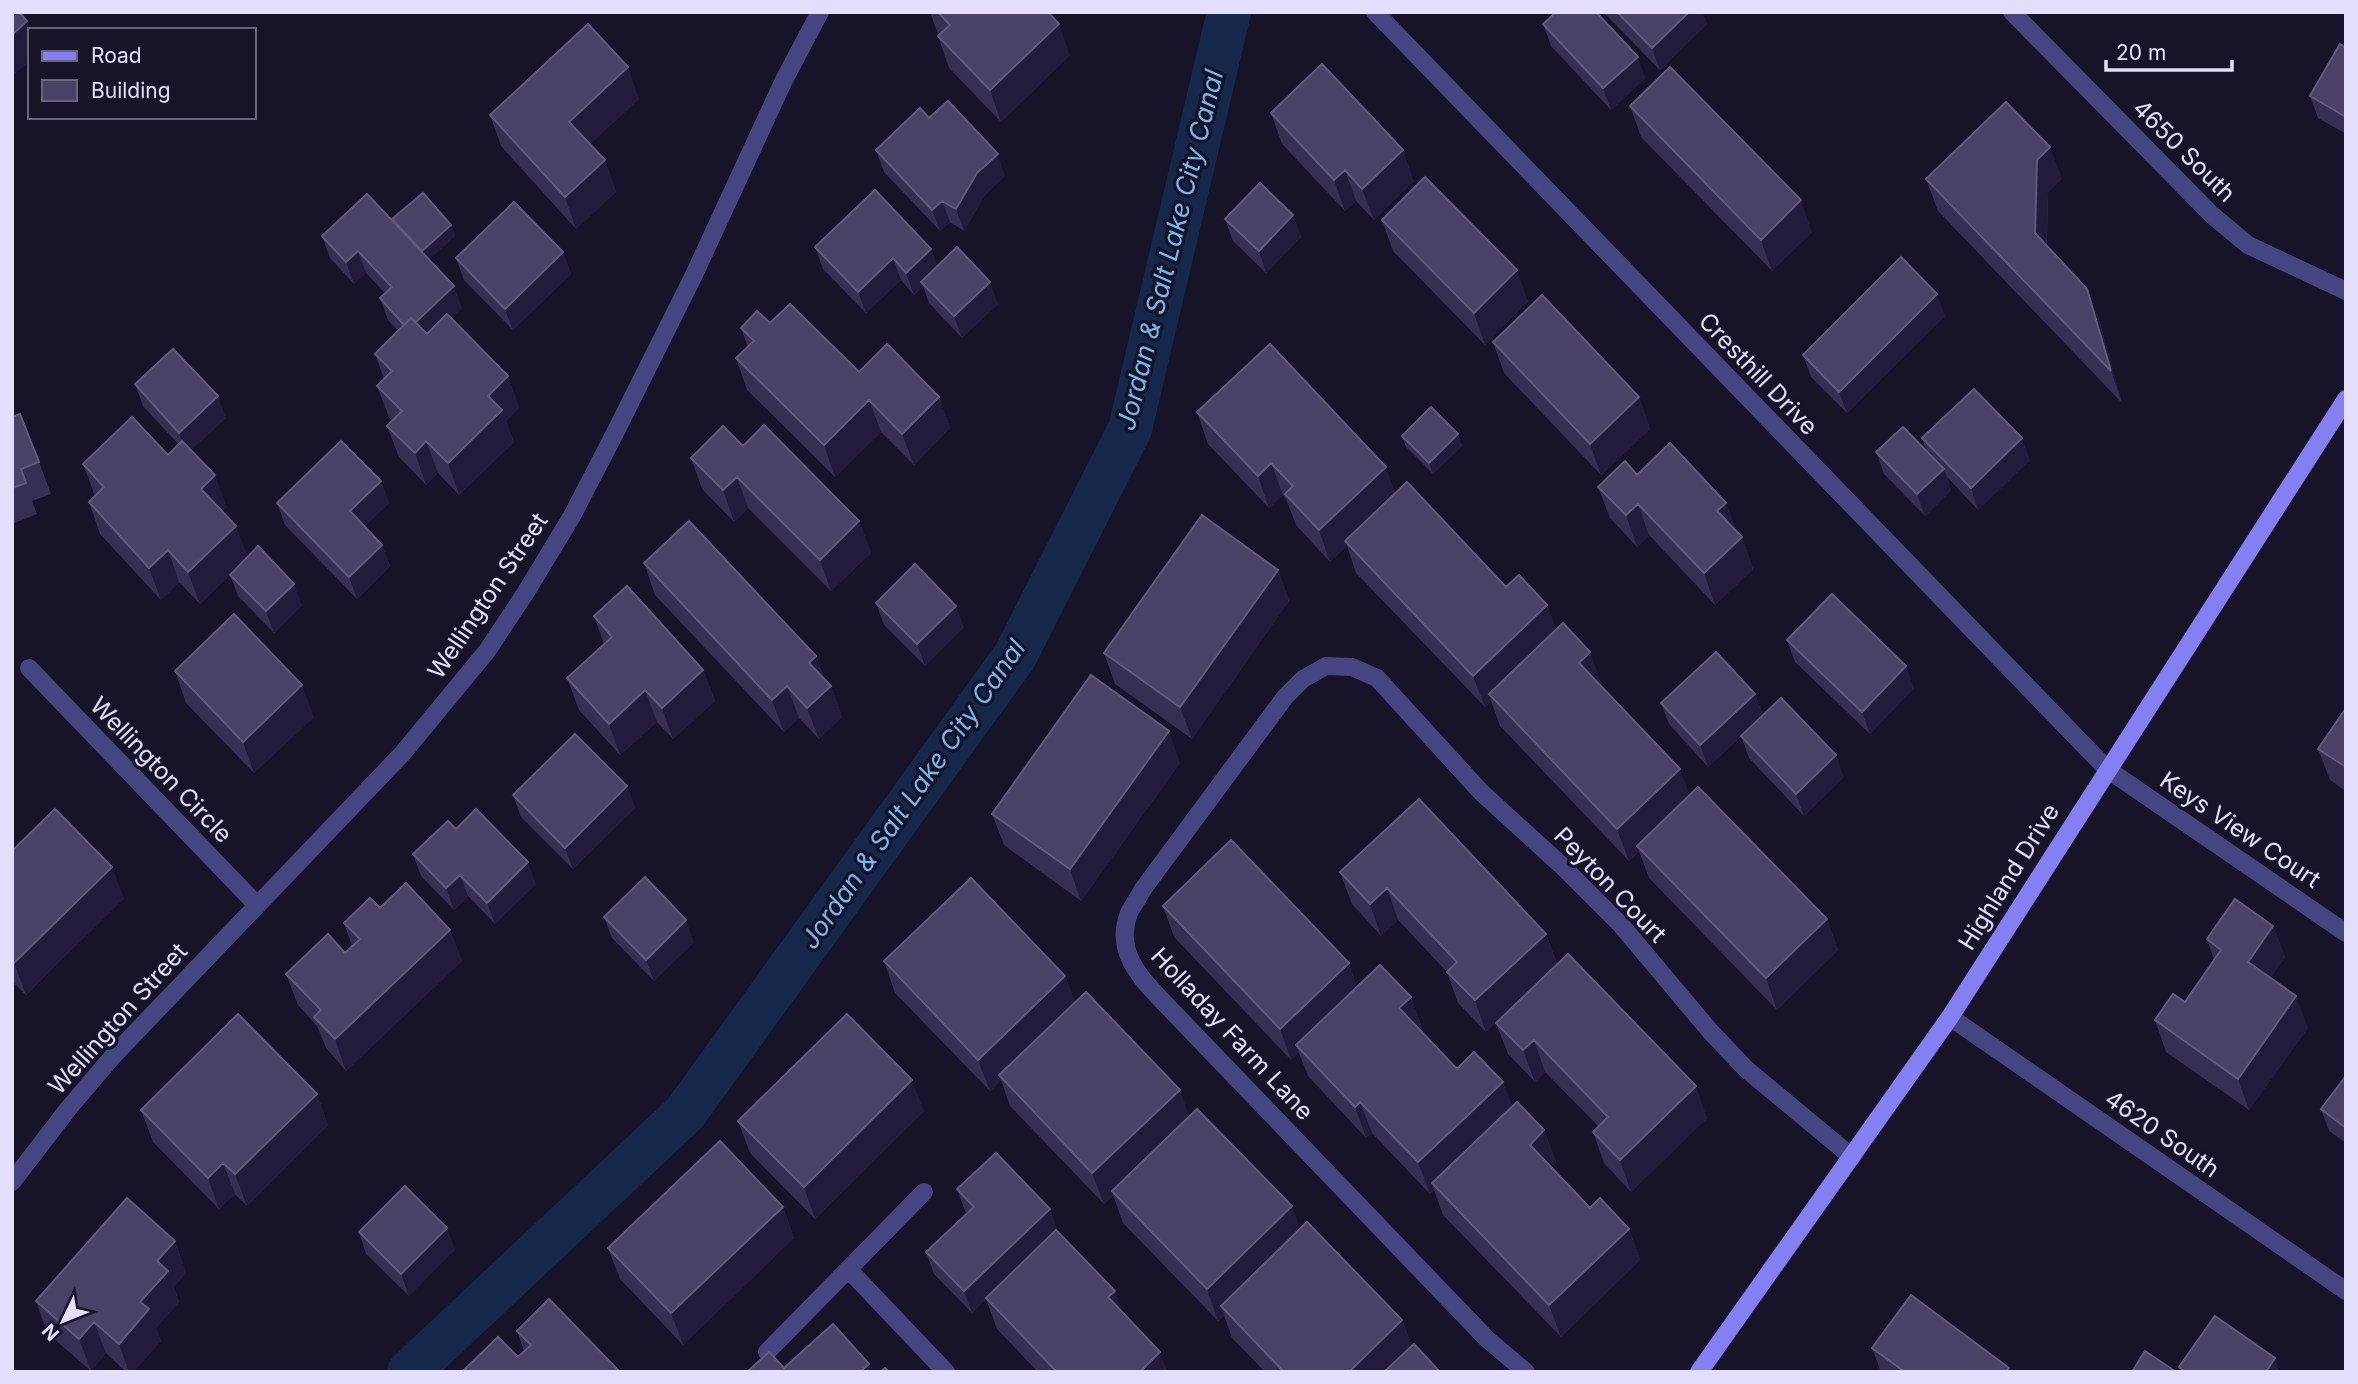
<svg xmlns="http://www.w3.org/2000/svg" width="2358" height="1384" viewBox="0 0 2358 1384" font-family="Inter,sans-serif">
	<rect width="100%" height="100%" fill="#171328"/>
	<g fill="none" stroke-linecap="round" stroke-linejoin="round">
		<path stroke="#15284b" stroke-width="44" d="M409,1372L685,1113L1015,656L1130,429L1229,12"/>
		<path stroke="#474482" stroke-width="18" d="M1375,12L2107,769L2346,933
			M2012,12L2212,215L2248,245L2346,291
			M29,668L257,905
			M1950,1017L2346,1291
			M12,1182L68,1109L113,1056L402,754L487,651L526,592L572,516L616,431L693,277L784,80L820,12
			M849,1270L946,1372
			M767,1352L924,1192
			M1526,1372L1487,1339L1174,1013C1148,985 1112,956 1129,913C1133,905 1139,897 1143,889L1285,697L1303,679L1326,666L1352,667L1377,678L1481,792L1561,865L1621,925L1710,1031L1746,1069L1852,1157"/>
		<path stroke="#857ff1" stroke-width="18" d="M1699,1372L1950,1017L2346,399"/>
	</g>
	<path fill="#372e54" d="M930,12H1048L1070,55L1001,122L949,68L938,36L940,34L937,31Z
		M1603,12H1702L1707,24L1660,70Z
		M1543,24L1645,78L1611,110L1551,46Z
		M2346,48V134L2318,118L2310,96Z
		M639,99L590,144L605,160L616,192L576,229L501,146L490,115Z
		M1630,106L1812,232L1772,271L1641,137Z
		M1271,113L1414,181L1374,220L1356,201L1345,211L1282,144Z
		M929,118L1005,176L985,195L964,231L950,222L940,231L884,172L876,150Z
		M2062,178L2048,192L2047,246L2087,289L2099,320L2122,403L1938,211L1926,179Z
		M1293,215L1301,237L1266,273L1233,241L1225,219Z
		M392,220L451,225L455,236L429,259L462,308L451,318L508,376L519,408L506,421L514,442L459,495L438,473L426,485L399,457L387,426L392,421L389,417L377,386L384,379L375,354L398,331L388,320L380,298L385,293L366,273L354,284L330,258L322,236Z
		M1382,220L1528,301L1485,345L1393,251Z
		M815,247L931,249L937,266L998,304L962,338L929,303L923,286L914,295L901,280L866,313L823,269Z
		M563,252L571,274L513,330L464,280L456,258Z
		M1945,316L1847,413L1811,377L1803,355Z
		M770,323L859,372L939,397L950,428L914,465L881,432L835,477L747,390L736,358L748,347L741,328Z
		M1493,342L1639,397L1650,429L1601,475L1504,373Z
		M135,384L226,418L191,450L227,507L222,511L248,557L302,605L274,633L238,596L230,575L232,573L200,604L179,582L161,600L100,534L89,502L95,496L83,464L168,455L179,445L143,406Z
		M1197,412L1396,493L1506,587L1547,605L1556,630L1602,684L1600,685L1690,795L1827,919L1838,950L1777,1010L1649,878L1639,851L1629,861L1500,726L1491,701L1485,707L1356,573L1347,546L1330,562L1296,525L1286,499L1283,495L1269,508L1208,444Z
		M12,417L39,462L51,494L32,501L37,514L12,524Z
		M1458,434L1462,446L1433,474L1406,447L1402,436Z
		M1922,438L2030,460L1978,510L1947,477L1951,490L1925,516L1884,474L1876,452H1927Z
		M743,446L859,521L871,553L831,591L748,508L734,522L702,489L691,458Z
		M1637,475L1726,503L1737,533L1742,537L1753,569L1715,605L1649,535L1637,547L1610,518L1598,487Z
		M381,481L389,503L364,527L382,545L390,566L357,599L285,525L277,503Z
		M644,563L816,656L825,680L831,686L842,717L819,739L799,718L784,732L655,595Z
		M1278,570L1289,601L1192,739L1115,684L1104,653Z
		M876,603L964,627L925,666L884,625Z
		M594,616L703,670L715,701L673,739L657,722L620,755L579,710L567,678L604,644Z
		M1787,640L1914,688L1870,734L1795,662Z
		M175,671L314,717L254,773L186,703Z
		M1755,694L1763,715L1844,777L1804,816L1749,758L1741,736L1746,732L1708,767L1669,724L1661,703Z
		M2346,708V791L2330,780L2318,749Z
		M1180,763L1081,901L1004,845L992,814Z
		M627,786L635,808L573,869L521,817L513,795Z
		M456,829L536,884L495,924L468,896L454,910L421,876L413,854Z
		M12,851L124,898L26,995L12,981Z
		M1340,872L1546,934L1557,964L1707,1118L1631,1192L1604,1163L1593,1132L1598,1126L1545,1072L1535,1082L1508,1054L1496,1023L1516,1003L1486,1032L1458,1003L1447,972L1398,920L1381,936L1352,904Z
		M1163,906L1357,987L1411,997L1422,1028L1420,1030L1457,1069L1512,1106L1544,1130L1556,1162L1551,1167L1590,1208L1629,1229L1640,1260L1561,1337L1443,1215L1434,1190L1430,1194L1372,1133L1366,1138L1308,1076L1299,1053L1291,1060L1174,937Z
		M380,908L450,930L462,961L346,1071L326,1048L317,1026L298,1005L286,974L345,953L352,946L344,923Z
		M604,917L694,942L654,981L612,938Z
		M2273,926L2285,957L2270,978L2308,1028L2249,1110L2166,1052L2155,1020L2185,1002L2214,960L2207,939Z
		M884,961L1065,976L1075,1002L1301,1229L1402,1320L1412,1346L1440,1372H1265L1232,1338L1224,1315L1218,1321L1123,1223L1113,1195L1104,1204L1010,1106L1001,1080L990,1091L895,993Z
		M2346,1076V1143L2329,1131L2321,1109Z
		M317,1094L328,1125L247,1206L235,1194L219,1209L153,1142L141,1110Z
		M924,1111L815,1219L750,1153L738,1121Z
		M957,1189L1050,1209L1057,1231L1123,1313L1168,1372H1038L997,1329L986,1299L972,1313L934,1274L926,1252L967,1213L965,1211Z
		M783,1207L794,1238L683,1345L620,1279L608,1248Z
		M359,1232L455,1249L409,1296L366,1254Z
		M175,1241L186,1273L174,1287L179,1302L156,1328L161,1341L133,1372H126L106,1353L91,1371L47,1333L36,1301Z
		M517,1331L620,1372L518,1357L524,1351Z
		M1872,1348L2010,1372H1881Z"/>
	<path fill="#221b3b" d="M1689,12H1702L1707,24L1660,70L1652,48Z
		M27,21L30,30V61L12,76V35Z
		M1059,24L1070,55L1001,122L990,90Z
		M1638,57L1645,78L1611,110L1603,88Z
		M628,67L639,99L580,153L569,122Z
		M2050,147L2062,178L2048,192L2046,265L2035,233L2037,160Z
		M1403,150L1414,181L1374,220L1362,189Z
		M998,154L1005,176L985,195L964,231L956,209L977,173Z
		M605,160L616,192L576,229L565,197Z
		M1345,170L1356,201L1345,211L1334,180Z
		M1801,200L1812,232L1772,271L1761,240Z
		M942,201L950,222L940,231L932,210Z
		M1293,215L1301,237L1266,273L1259,251Z
		M451,225L455,236L425,263L421,252Z
		M931,249L939,271L921,282L923,286L914,295L906,273Z
		M358,251L366,273L354,284L346,262Z
		M563,252L571,274L513,330L505,309Z
		M893,258L901,280L866,313L858,292Z
		M1517,270L1528,301L1485,345L1474,313Z
		M990,282L998,304L962,338L954,316Z
		M454,286L462,308L416,351L409,329Z
		M2087,289L2099,320L2122,403L2111,371Z
		M1937,294L1945,316L1847,413L1839,392Z
		M508,376L519,408L506,421L514,442L459,495L448,463L488,396Z
		M218,396L226,418L187,454L179,433Z
		M939,397L950,428L914,465L902,434Z
		M1639,397L1650,429L1601,475L1590,444Z
		M869,400L881,432L835,477L824,445Z
		M1458,434L1462,446L1433,474L1429,463Z
		M2022,438L2030,460L1978,510L1971,488Z
		M426,441L438,473L426,485L415,453Z
		M1271,463L1283,495L1269,508L1258,476Z
		M1386,467L1397,498L1345,541L1347,546L1330,562L1319,530Z
		M1944,469L1951,490L1925,516L1917,494Z
		M215,475L227,507L213,520L201,489Z
		M737,477L748,508L734,522L723,490Z
		M381,481L389,503L358,533L350,511Z
		M1726,503L1738,534L1717,511Z
		M1638,504L1649,535L1637,547L1626,515Z
		M859,521L871,553L831,591L820,560Z
		M236,526L248,557L200,604L188,572Z
		M1742,537L1753,569L1715,605L1704,573Z
		M382,545L390,566L357,599L349,577Z
		M168,550L179,582L161,600L149,568Z
		M1278,570L1289,601L1192,739L1180,707Z
		M294,584L302,605L274,633L266,611Z
		M1547,605L1559,636L1489,694L1491,701L1485,707L1473,676Z
		M956,606L964,627L925,666L917,644Z
		M1590,652L1602,684L1590,695L1579,663Z
		M816,656L828,688L809,663Z
		M1906,666L1914,688L1870,734L1862,712Z
		M703,670L715,701L673,739L662,708Z
		M302,685L314,717L254,773L243,742Z
		M787,686L799,718L784,732L772,700Z
		M831,686L842,717L819,739L807,708Z
		M645,690L657,722L620,755L609,724Z
		M1755,694L1763,716L1708,767L1700,745Z
		M1169,731L1180,763L1081,901L1070,869Z
		M1836,755L1844,777L1804,816L1796,794Z
		M1680,769L1692,801L1637,846L1639,851L1629,861L1617,829Z
		M627,786L635,808L573,869L565,848Z
		M528,862L536,884L495,924L487,903Z
		M112,867L124,898L26,995L14,963Z
		M460,875L468,896L454,910L446,888Z
		M1387,888L1398,920L1381,936L1370,904Z
		M1827,919L1838,950L1777,1010L1766,978Z
		M686,920L694,942L654,981L646,960Z
		M2273,926L2285,957L2259,993L2248,962Z
		M450,930L462,961L346,1071L335,1039Z
		M1546,934L1557,965L1486,1032L1475,1000Z
		M1349,963L1360,995L1296,1045L1299,1053L1291,1060L1280,1029Z
		M1065,976L1077,1008L999,1075L1001,1080L990,1091L978,1060Z
		M2296,996L2308,1028L2249,1110L2238,1079Z
		M1411,997L1422,1028L1410,1039L1399,1008Z
		M1534,1040L1545,1072L1535,1082L1523,1050Z
		M912,1080L924,1111L815,1219L804,1187Z
		M1503,1082L1515,1113L1432,1183L1434,1190L1430,1194L1418,1162Z
		M1696,1086L1707,1118L1631,1192L1620,1160Z
		M1180,1090L1191,1121L1112,1191L1113,1195L1104,1204L1092,1173Z
		M317,1094L328,1125L247,1206L235,1174Z
		M1360,1102L1372,1133L1366,1138L1355,1107Z
		M1544,1130L1556,1162L1541,1176L1530,1145Z
		M223,1163L235,1194L219,1209L208,1178Z
		M1292,1206L1304,1238L1221,1306L1224,1315L1218,1321L1207,1289Z
		M783,1207L794,1238L683,1345L671,1313Z
		M1050,1209L1058,1231L972,1313L964,1291Z
		M447,1228L455,1249L409,1296L401,1274Z
		M1629,1229L1640,1260L1561,1337L1549,1305Z
		M175,1241L186,1273L174,1287L179,1302L156,1328L161,1341L133,1372H129L119,1344L140,1302L157,1261Z
		M1115,1291L1126,1322L1108,1297Z
		M1402,1320L1414,1352L1393,1372H1349Z
		M94,1322L106,1353L91,1371L79,1339Z
		M1160,1352L1168,1372H1140Z
		M2275,1358L2280,1372H2266Z
		M869,1364L872,1372H860Z"/>
	<path fill="#494166" stroke="#615a7d" stroke-width="2" d="M12,12H19L27,21L12,35Z
		M938,12H1048L1059,24L990,90L938,36L950,25Z
		M1556,12H1596L1638,57L1603,88L1543,24Z
		M1617,12H1689L1652,48Z
		M588,24L628,67L569,122L605,160L565,197L490,115Z
		M2340,44L2346,48V117L2310,96Z
		M1322,64L1403,150L1362,189L1345,170L1334,180L1271,113Z
		M1670,67L1801,200L1761,240L1630,106Z
		M948,101L998,154L977,173L956,209L942,201L932,210L876,150L920,108L929,118Z
		M2006,102L2050,147L2037,160L2035,233L2087,289L2111,371L1926,179Z
		M1425,177L1517,270L1474,313L1382,220Z
		M1260,183L1293,215L1259,251L1225,219Z
		M875,190L931,249L906,273L893,258L858,292L815,247Z
		M423,193L451,225L422,251L392,219Z
		M367,194L454,286L416,322L411,318L404,325L380,298L392,287L358,251L346,262L322,236Z
		M514,202L563,252L505,309L456,258Z
		M957,247L990,282L954,316L921,282Z
		M1901,257L1937,294L1839,392L1803,355Z
		M1542,295L1639,397L1590,444L1493,342Z
		M790,304L859,372L887,344L939,397L902,434L869,400L824,445L736,358L754,341L741,328L757,311L770,323Z
		M447,314L508,376L488,396L502,410L448,463L426,441L415,453L387,426L402,411L377,386L392,371L375,354L411,318L427,334Z
		M1270,344L1386,467L1319,530L1285,494L1293,486L1271,463L1258,476L1197,412Z
		M173,349L218,396L179,433L135,384Z
		M1974,389L2022,438L1971,488L1922,438Z
		M1431,407L1458,434L1429,463L1402,436Z
		M20,414L39,462L21,469L26,483L12,488V417Z
		M132,417L168,455L182,441L215,475L201,489L236,526L188,572L168,550L149,568L89,502L104,487L83,464Z
		M764,425L859,521L820,560L737,477L723,490L691,458L723,426L743,446Z
		M1903,427L1944,469L1917,494L1876,452Z
		M341,441L381,481L350,511L382,545L349,577L277,503Z
		M1670,443L1726,503L1717,511L1742,537L1704,573L1638,504L1626,515L1598,487L1625,461L1637,475Z
		M1407,482L1506,587L1519,575L1547,605L1473,676L1345,541Z
		M1202,515L1278,570L1180,707L1104,653Z
		M689,521L816,656L809,663L831,686L807,708L787,686L772,700L644,563Z
		M258,546L294,584L266,611L230,575Z
		M915,564L956,606L917,644L876,603Z
		M627,586L703,670L662,708L645,690L609,724L567,678L612,637L594,616Z
		M1832,594L1906,666L1862,712L1787,640Z
		M234,614L302,685L243,742L175,671Z
		M1563,623L1590,652L1579,663L1680,769L1617,829L1489,694Z
		M1716,652L1755,694L1700,745L1661,703Z
		M1091,675L1169,731L1070,869L992,814Z
		M1781,698L1836,755L1796,794L1741,736Z
		M2346,708V767L2318,749Z
		M575,734L627,786L565,848L513,795Z
		M1698,787L1827,919L1766,978L1637,846Z
		M1419,799L1546,934L1475,1000L1447,972L1457,962L1387,888L1370,904L1340,872Z
		M55,809L112,867L14,963L12,961V851Z
		M476,809L528,862L487,903L460,875L446,888L413,854L448,821L456,829Z
		M1231,840L1349,963L1280,1029L1163,906Z
		M645,877L686,920L646,960L604,917Z
		M971,878L1065,976L978,1060L884,961Z
		M406,883L450,930L335,1039L314,1017L321,1010L286,974L328,934L345,953L360,939L344,923L370,898L380,908Z
		M2235,899L2273,926L2248,962L2296,996L2238,1079L2155,1020L2173,994L2185,1002L2221,950L2207,939Z
		M1568,954L1696,1086L1620,1160L1593,1132L1608,1117L1534,1040L1523,1050L1496,1023Z
		M1380,965L1411,997L1399,1008L1457,1069L1474,1052L1503,1082L1418,1162L1360,1102L1355,1107L1296,1045Z
		M1086,992L1180,1090L1092,1173L999,1075Z
		M238,1014L317,1094L235,1174L223,1163L208,1178L141,1110Z
		M847,1014L912,1080L804,1187L738,1121Z
		M2346,1076V1128L2321,1109Z
		M1517,1102L1544,1130L1530,1145L1590,1208L1600,1198L1629,1229L1549,1305L1432,1183Z
		M1197,1109L1292,1206L1207,1289L1112,1191Z
		M720,1141L783,1207L671,1313L608,1248Z
		M996,1153L1050,1209L964,1291L926,1252L974,1207L957,1189Z
		M405,1186L447,1228L401,1274L359,1232Z
		M127,1198L175,1241L157,1261L168,1271L140,1302L149,1309L119,1344L94,1322L79,1339L36,1301Z
		M1307,1222L1402,1320L1349,1372H1284L1221,1306Z
		M1056,1230L1115,1291L1108,1297L1160,1352L1140,1372H1057L986,1298Z
		M1911,1295L2009,1368L2006,1372H1905L1872,1348Z
		M549,1299L620,1372H462L498,1337L518,1357L531,1345L517,1331Z
		M2215,1316L2275,1358L2266,1372H2186L2179,1367Z
		M833,1324L869,1364L860,1372H747L769,1352L784,1368Z
		M1414,1344L1440,1372H1384Z
		M2145,1351L2176,1372H2132Z
		M885,1368L889,1372H880Z"/>
	<g text-anchor="middle" stroke-width="7" stroke-linejoin="round" paint-order="stroke">
		<g font-size="24" fill="#e2defb" stroke="#171328">
			<text transform="translate(2184 151) rotate(45)" y="8">4650 South</text>
			<text transform="translate(1758 374) rotate(46)" y="8">Cresthill Drive</text>
			<text transform="translate(488 596) rotate(-56)" y="8">Wellington Street</text>
			<text transform="translate(161 770) rotate(46)" y="8">Wellington Circle</text>
			<text transform="translate(2240 830) rotate(34)" y="8">Keys View Court</text>
			<text transform="translate(2009 877) rotate(-58)" y="8">Highland Drive</text>
			<text transform="translate(1610 885) rotate(46)" y="8">Peyton Court</text>
			<text transform="translate(118 1019) rotate(-48)" y="8">Wellington Street</text>
			<text transform="translate(1232 1034) rotate(47)" y="8">Holladay Farm Lane</text>
			<text transform="translate(2162 1134) rotate(35)" y="8">4620 South</text>
		</g>
		<g font-size="26" font-style="italic" fill="#77b6f0" stroke="#171328">
			<text transform="translate(1170 250) rotate(-76)" y="9">Jordan &amp; Salt Lake City Canal</text>
			<text transform="translate(913 794) rotate(-55)" y="9">Jordan &amp; Salt Lake City Canal</text>
		</g>
	</g>
	<rect width="2358" height="1384" fill="none" stroke="#e2defb" stroke-width="28"/>
	<rect x="28" y="28" width="228" height="91" fill="#171328" stroke="#68647c" stroke-width="2"/>
	<rect x="42" y="51" width="35" height="10" fill="#857ff1" stroke="#68647c" stroke-width="2"/>
	<text x="91" y="63" font-size="21" fill="#e2defb">Road</text>
	<rect x="42" y="80" width="35" height="21" fill="#494166" stroke="#68647c" stroke-width="2"/>
	<text x="91" y="98" font-size="21" fill="#e2defb">Building</text>
	<g transform="translate(63 1321) rotate(227)" stroke="#171328" stroke-width="5" paint-order="stroke">
	<path d="M0-5L12 26L0 18L-12 26Z" fill="#e2defb"/>
	<text y="-10" font-size="19" font-weight="bold" text-anchor="middle" fill="#e2defb">N</text>
	</g>
	<path d="M2106 60v10h126v-10" fill="none" stroke="#e2defb" stroke-width="3.5"/>
	<text x="2116" y="60" font-size="21" fill="#e2defb" stroke="#171328" stroke-width="5" paint-order="stroke">20 m</text>
</svg>
